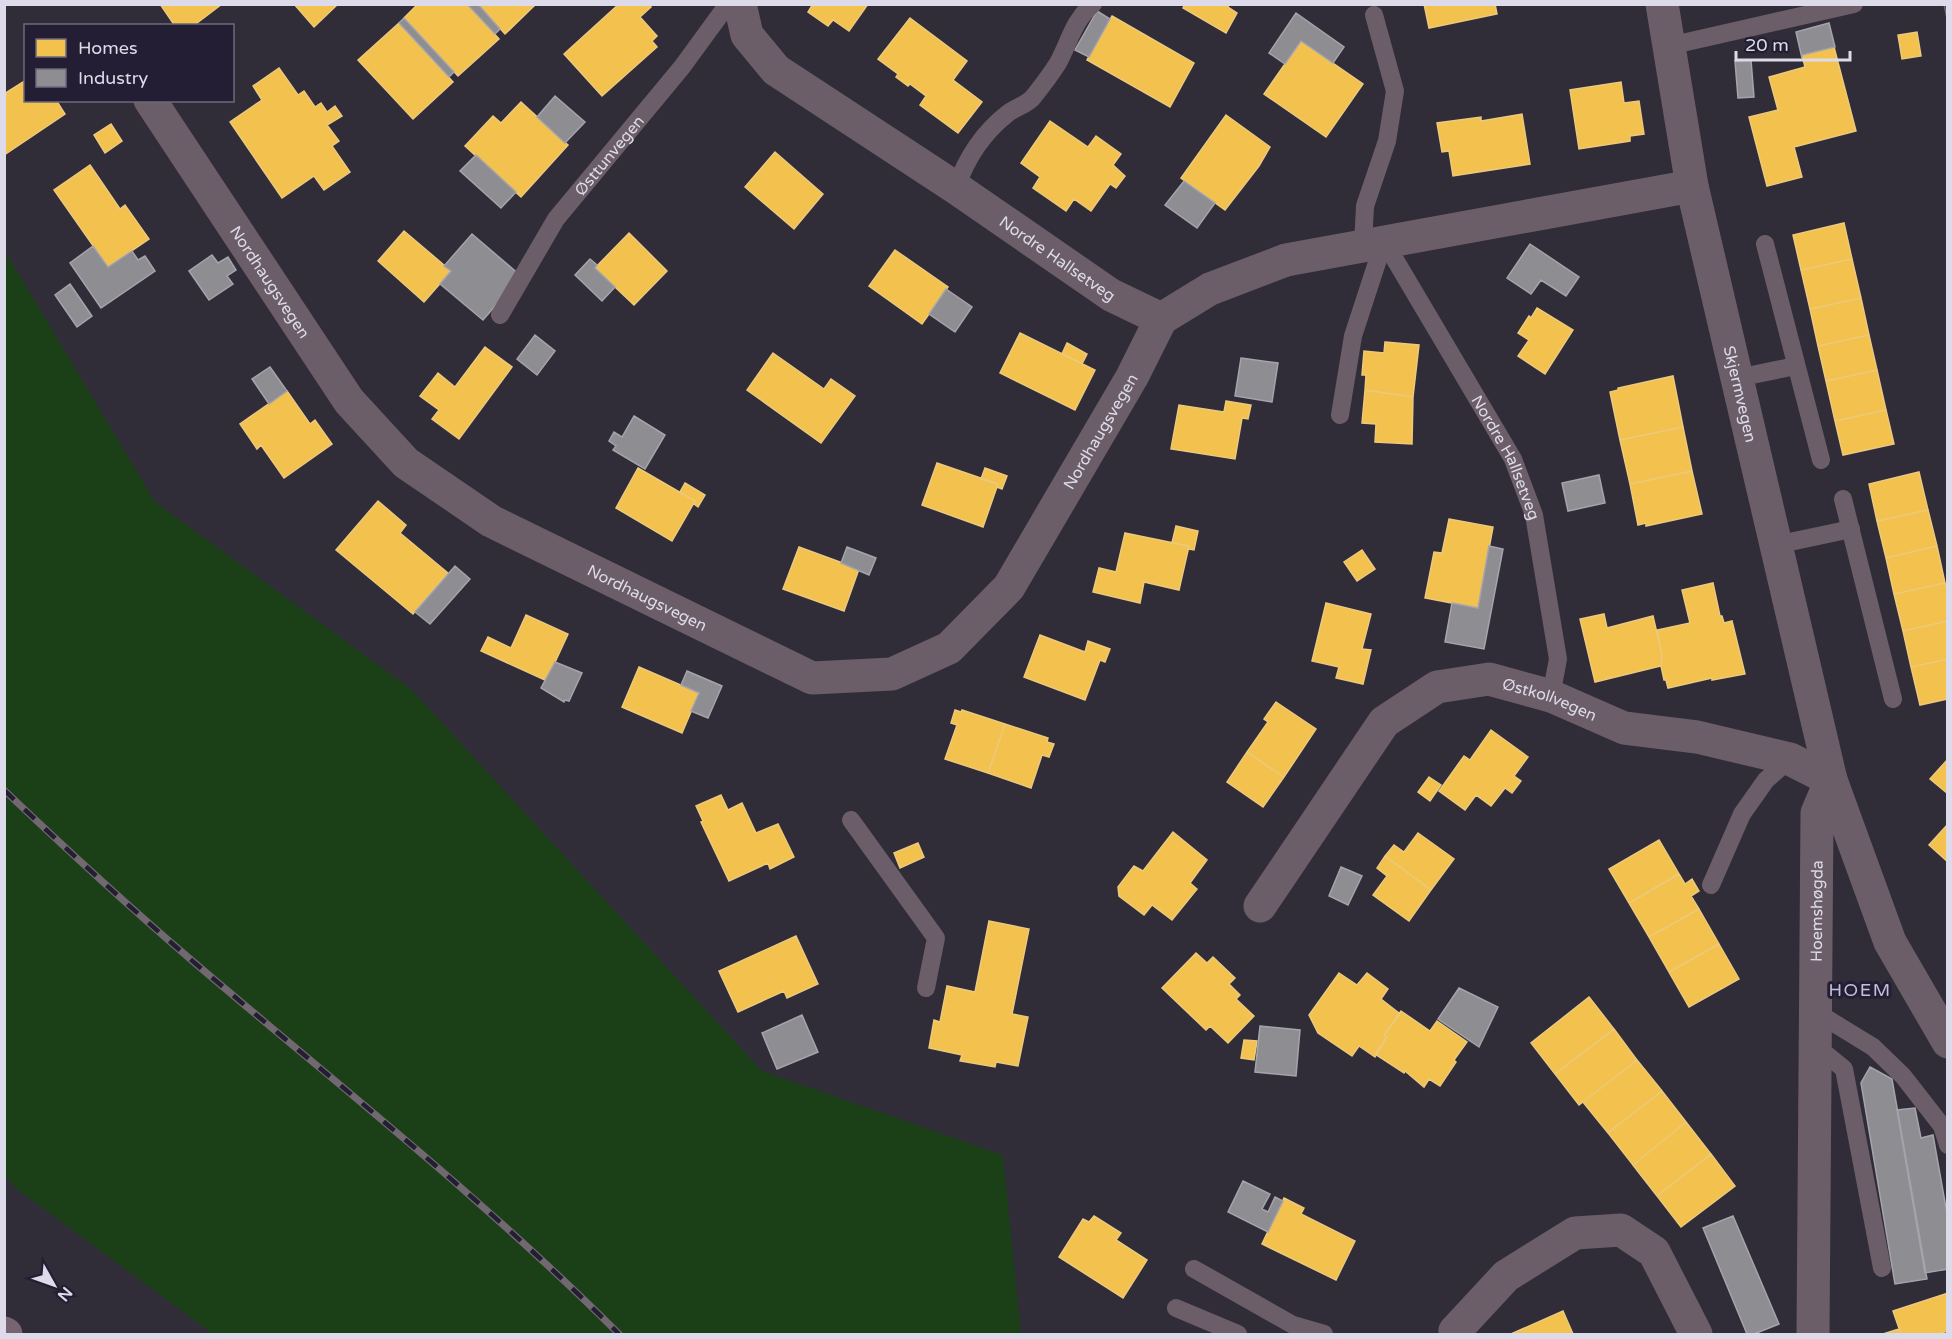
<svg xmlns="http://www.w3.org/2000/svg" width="1952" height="1339" viewBox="0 0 1952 1339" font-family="'Varela Round',sans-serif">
	<rect width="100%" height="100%" fill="#302d39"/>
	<path fill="#1b3f17" d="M5,251L155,502L411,689L762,1071L1003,1155L1021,1334H213L17,1189L4,1175Z"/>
	<path fill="#f2c14e" stroke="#ecc97c" stroke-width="1.5" d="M160,4H222L193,26H175Z
		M294,4H338L314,27Z
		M418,4H467L499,39L458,76L404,18Z
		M478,4H536L505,34Z
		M648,4L651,7L640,17L657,36L652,41L657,47L602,96L564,54L619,4Z
		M868,4L849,31L833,20L828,26L808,12L813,4Z
		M1185,4H1229L1228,7L1237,13L1226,33L1183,8Z
		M1424,4H1495L1497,14L1429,28Z
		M1112,16L1194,63L1170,107L1087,60Z
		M910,18L967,61L953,80L982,102L958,133L920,105L926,96L910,84L908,86L896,77L898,74L878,59Z
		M399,23L453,82L413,119L358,60Z
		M1917,32L1921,56L1902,59L1898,35Z
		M1301,41L1363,84L1326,137L1264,94Z
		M1834,47L1856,131L1794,147L1802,177L1767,186L1749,117L1778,110L1769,77L1805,67L1802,55Z
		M279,68L298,95L304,91L315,107L321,103L327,112L335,106L342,116L327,125L339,141L332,146L350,172L324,190L314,176L282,198L230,122L262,100L253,86Z
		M26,80V100H56L65,114L4,155V94Z
		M1621,82L1624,103L1639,101L1644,134L1630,136V141L1579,149L1570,90Z
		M521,102L568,145L521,197L465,146L493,116L501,123Z
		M1522,114L1530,164L1453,176L1449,151L1442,152L1437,123L1481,117V121Z
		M1226,115L1270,147L1259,166L1225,210L1181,178Z
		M1050,121L1088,147L1096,136L1121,154L1113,165L1125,176L1116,188L1110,184L1091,211L1074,199L1066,211L1033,188L1040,177L1021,163Z
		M111,124L122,141L105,153L94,135Z
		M775,152L823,194L794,229L745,187Z
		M90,165L120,209L125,205L149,239L108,267L54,190Z
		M1844,223L1852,259L1801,270L1793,235Z
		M404,231L451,271L424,302L378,261Z
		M629,233L667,271L634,305L595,268Z
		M895,250L948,287L922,324L869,286Z
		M1852,259L1861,298L1810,309L1801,270Z
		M1861,298L1869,335L1818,346L1810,309Z
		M1537,308L1573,330L1545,374L1518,356L1529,340L1518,333L1529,316L1531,318Z
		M1020,333L1095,370L1075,410L1000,373Z
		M1869,335L1877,370L1826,381L1818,346Z
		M1385,342L1419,345L1413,397L1365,390L1366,375H1362L1364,351L1384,353Z
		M1067,343L1087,354L1082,364L1062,354Z
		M485,347L512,367L459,439L432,419L439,410L420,396L438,373L455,387Z
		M773,353L824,389L831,379L855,396L821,443L747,390Z
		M1877,370L1886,410L1835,421L1826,381Z
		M1673,376L1683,427L1620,440L1610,392L1618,390V388Z
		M1365,390L1413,397L1412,444L1375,442L1376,424L1362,423Z
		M287,391L310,424L315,420L332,444L284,478L261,445L257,449L240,424Z
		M1226,401L1251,405L1248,419L1242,418L1235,459L1171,449L1179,405L1224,412Z
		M1886,410L1894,444L1843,455L1835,421Z
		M1683,427L1692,471L1630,484L1620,440Z
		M937,463L998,484L983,527L922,505Z
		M638,468L695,501L672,541L616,508Z
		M985,468L1007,476L1002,489L997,487L998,484L981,479Z
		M1692,471L1702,514L1646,526V523L1638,525L1630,484Z
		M1919,472L1928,510L1877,521L1869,484Z
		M685,483L705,495L698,507L694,504L695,501L680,492Z
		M378,501L406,525L400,533L448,573L413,614L336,550Z
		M1928,510L1937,546L1886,558L1877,521Z
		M1449,519L1493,527L1478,608L1425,598L1434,552L1442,553Z
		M1176,526L1198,531L1194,550L1188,549L1189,546L1172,543Z
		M1125,533L1189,546L1179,590L1144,582L1140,603L1093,592L1099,568L1116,572Z
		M1937,546L1945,583L1894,594L1886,558Z
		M799,547L859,569L844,611L783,589Z
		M1362,550L1375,569L1357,581L1344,562Z
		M1713,583L1720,616H1722L1724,623L1732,621L1745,674L1712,680V678L1668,688L1666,680H1664L1661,666L1662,655L1657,630L1690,623L1682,590Z
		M1945,583L1948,592V621L1903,631L1894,594Z
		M1326,603L1371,614L1362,649L1371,650L1363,684L1336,678L1339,667L1312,661Z
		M1604,614L1607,628L1653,616L1662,655L1661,666L1595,682L1580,619Z
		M526,615L568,634L551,671L545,680L481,651L488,637L511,648Z
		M1948,621V659L1911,667L1903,631Z
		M1040,635L1085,652L1088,641L1110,649L1105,662L1100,660L1085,700L1024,677Z
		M1948,659V699L1920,705L1911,667Z
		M639,667L699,693L682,733L622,707Z
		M1276,702L1316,729L1284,777L1247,752L1268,722L1264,719Z
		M955,710L961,712L962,710L1005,724L988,773L945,759L957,725L951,723Z
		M1005,724L1048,738L1047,742L1054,744L1049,757L1042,755L1031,788L988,773Z
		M1491,730L1528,757L1514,776L1521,781L1512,793L1505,788L1491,806L1476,795L1465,810L1439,791L1464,756L1470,760Z
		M1247,752L1284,777L1263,807L1227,782Z
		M1948,759V794L1930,779Z
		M1429,777L1441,785L1430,801L1418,792Z
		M721,795L728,810L742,803L756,833L778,824L794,857L770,869L768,863L729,881L701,822L703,821L696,806Z
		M1948,824V862L1929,845Z
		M1173,832L1207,860L1190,883L1197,889L1172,920L1152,905L1144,915L1119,896L1118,887L1134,866L1143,871Z
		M1418,833L1454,859L1431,890L1385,856L1394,845L1404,852Z
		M1659,840L1679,874L1629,903L1609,869Z
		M918,843L924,857L900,868L894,853Z
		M1385,856L1431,890L1409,921L1373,895L1387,876L1377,868Z
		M1679,874L1685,884L1692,879L1699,891L1691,896L1699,909L1649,937L1629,903Z
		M1699,909L1719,944L1669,972L1649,937Z
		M989,921L1029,929L1012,1014L1028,1017L1018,1066L996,1062L995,1067L960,1061L962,1055L929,1048L934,1020L940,1022L947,986L975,992Z
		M796,936L818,984L787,998L784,991L738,1012L719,971Z
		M1719,944L1739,979L1689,1007L1669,972Z
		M1196,953L1207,963L1213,957L1235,978L1229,984L1240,995L1236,999L1254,1016L1228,1043L1210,1026L1206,1030L1162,988Z
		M1339,973L1357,985L1367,973L1388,989L1381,999L1400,1014L1384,1035L1387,1037L1375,1057L1359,1046L1352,1056L1318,1033L1309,1015Z
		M1589,997L1614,1029L1555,1074L1531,1043Z
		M1401,1011L1430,1031L1437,1021L1467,1042L1454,1060L1456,1062L1440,1086L1429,1079L1424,1087L1405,1071L1404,1073L1375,1054L1387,1037L1384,1035Z
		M1614,1029L1637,1060L1579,1105L1555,1074Z
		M1244,1040L1257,1041L1254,1060L1241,1058Z
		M1637,1060L1662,1091L1608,1133L1583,1102Z
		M1662,1091L1686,1122L1633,1165L1608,1133Z
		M1686,1122L1711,1154L1657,1196L1633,1165Z
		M1711,1154L1735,1186L1681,1227L1657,1196Z
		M1284,1198L1304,1208L1301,1214L1355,1241L1336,1280L1262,1244Z
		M1094,1216L1121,1233L1116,1240L1147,1260L1123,1298L1059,1257L1083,1219L1089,1222Z
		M1948,1293V1331L1938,1334H1901L1893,1311Z
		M1563,1311L1573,1334H1511Z
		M1899,1329L1901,1334H1883Z"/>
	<path fill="#8d8d92" stroke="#a5a4ac" stroke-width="1.5" d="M467,4H478L500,29L495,34Z
		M1097,11L1110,19L1089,57L1075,50Z
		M1296,13L1344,47L1333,63L1301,41L1285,64L1269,53Z
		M404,18L454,72L449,77L399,23Z
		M1829,23L1835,47L1802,55V58L1796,32Z
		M1751,60L1754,97L1738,98L1735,61Z
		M555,96L585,122L565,143L537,117Z
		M476,155L516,192L501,208L460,171Z
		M1184,181L1215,203L1197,228L1165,205Z
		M472,234L521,276L483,320L440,284L451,271L444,266Z
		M1530,244L1579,277L1566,296L1541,280L1531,294L1507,278Z
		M93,246L108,267L132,251L138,260L145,256L155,271L101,308L70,263Z
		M212,255L218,263L228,257L236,270L227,276L233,284L209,300L189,271Z
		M590,259L597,265L595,268L615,287L602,301L575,275Z
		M70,284L92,316L77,327L55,295Z
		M946,289L972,307L955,332L929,314Z
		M535,335L555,351L537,375L517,359Z
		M1241,358L1278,363L1272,402L1235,396Z
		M270,367L287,391L269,404L252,379Z
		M634,416L665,435L645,469L613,450L616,446L609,441L614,432L622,437Z
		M1599,475L1605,503L1568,511L1562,483Z
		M1489,546L1503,549L1484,649L1445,642L1452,603L1478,608Z
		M847,547L876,558L869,575L841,563Z
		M455,566L470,579L430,624L415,612Z
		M555,662L582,673L569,701L565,700L564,702L541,688Z
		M687,671L722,686L708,718L691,711L699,693L681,685Z
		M1341,867L1362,876L1348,905L1329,896Z
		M1459,988L1498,1007L1479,1047L1438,1019Z
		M802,1015L818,1052L777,1069L762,1033Z
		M1260,1026L1300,1030L1296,1076L1255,1072Z
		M1870,1067L1892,1079L1927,1279L1895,1284L1861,1083Z
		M1915,1108L1921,1138L1933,1135L1948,1219V1269L1925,1273L1897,1110Z
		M1243,1181L1270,1194L1262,1209L1268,1212L1275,1197L1283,1201L1268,1232L1228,1212Z
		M1733,1216L1779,1324L1754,1334H1747L1703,1228Z"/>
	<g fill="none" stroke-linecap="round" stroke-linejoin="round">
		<g stroke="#6c5e68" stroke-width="18">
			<path d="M1669,46L1854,4"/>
			<path d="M956,188C966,159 983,133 1007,114C1015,107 1028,105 1034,96C1042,86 1051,74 1058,63C1070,41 1073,21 1093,4"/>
			<path id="s1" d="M1384,241L1513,459L1534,515L1558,659L1551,696"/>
			<path d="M1765,244L1821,460"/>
			<path d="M1363,245L1365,206L1387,141L1395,91L1374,15"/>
			<path id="s2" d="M500,315L556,219L682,67L728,4"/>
			<path d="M1737,378L1796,366"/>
			<path d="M1340,415L1353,336L1384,241"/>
			<path d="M1843,499L1893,699"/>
			<path d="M1776,545L1851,529"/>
			<path d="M851,820L936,938L926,988"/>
			<path d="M1711,885L1742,814L1766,780L1790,759"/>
			<path d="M1816,1012L1873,1047L1903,1076L1942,1126L1948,1145"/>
			<path d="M1816,1046L1844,1069L1882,1268"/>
			<path d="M1194,1269L1293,1325L1324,1334"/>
			<path d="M1176,1308L1238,1334"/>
		</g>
		<g stroke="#6c5e68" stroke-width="33">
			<path id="s3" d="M740,4L747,35L776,70L956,188L1111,295L1161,319L1210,289L1286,260L1692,186"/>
			<path id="s4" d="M1662,4L1692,186L1831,780"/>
			<path id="s5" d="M150,100L349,401L406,463L491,521L812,678L892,674L949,648L1009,587L1132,377L1161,319"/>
			<path id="s6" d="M1260,906L1384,722L1437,687L1489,679L1551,696L1624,728L1697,737L1790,759L1831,780"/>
			<path d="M1456,1334L1455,1331L1506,1276L1575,1233L1621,1230L1654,1252L1696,1334"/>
			<path id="s7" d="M1813,1334L1817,813L1831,780L1890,942L1948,1042"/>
		</g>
		<path stroke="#786371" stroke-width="33" d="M4,1333L6,1334"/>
		<path stroke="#726871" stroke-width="1.5" d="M1944,4L1948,23"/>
		<g stroke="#726871" stroke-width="7">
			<path id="rail" d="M4,790C65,848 126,904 189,958C334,1082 484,1199 619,1334"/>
		</g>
		<use href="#rail" stroke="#231e33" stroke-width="4.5" stroke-dasharray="14" stroke-linecap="butt"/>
	</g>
	<g text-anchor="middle" stroke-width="6" stroke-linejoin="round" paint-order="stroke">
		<g font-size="16" fill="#dddbe9" stroke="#231e33">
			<text dy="6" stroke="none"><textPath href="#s2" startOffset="194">Østtunvegen</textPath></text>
			<text dy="6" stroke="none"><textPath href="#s3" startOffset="416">Nordre Hallsetveg</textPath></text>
			<text dy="6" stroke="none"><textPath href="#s5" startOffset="218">Nordhaugsvegen</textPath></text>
			<text dy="6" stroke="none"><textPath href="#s4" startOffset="398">Skjermvegen</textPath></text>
			<text dy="6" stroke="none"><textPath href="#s5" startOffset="1314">Nordhaugsvegen</textPath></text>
			<text dy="6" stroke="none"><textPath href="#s1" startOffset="249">Nordre Hallsetveg</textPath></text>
			<text dy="6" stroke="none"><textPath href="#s5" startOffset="722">Nordhaugsvegen</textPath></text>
			<text dy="6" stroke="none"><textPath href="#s6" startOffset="402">Østkollvegen</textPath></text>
			<text dy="6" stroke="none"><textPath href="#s7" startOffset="423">Hoemshøgda</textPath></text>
		</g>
		<g font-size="18" letter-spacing="1.5" fill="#c4bfdb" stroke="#231e33">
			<text x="1860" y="996">HOEM</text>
		</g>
	</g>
	<rect width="1952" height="1339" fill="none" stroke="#dddbe9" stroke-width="12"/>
	<rect x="24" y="24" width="210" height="78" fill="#231e33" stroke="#6d6a7c" stroke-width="1.5"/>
	<rect x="36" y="39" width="30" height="18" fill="#f2c14e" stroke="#6d6a7c" stroke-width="1.5"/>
	<text x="78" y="54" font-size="18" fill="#dddbe9">Homes</text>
	<rect x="36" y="69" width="30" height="18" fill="#8d8d92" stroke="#6d6a7c" stroke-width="1.5"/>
	<text x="78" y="84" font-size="18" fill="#dddbe9">Industry</text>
	<g transform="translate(54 1285) rotate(130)" stroke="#231e33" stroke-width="4.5" paint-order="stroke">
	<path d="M0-4.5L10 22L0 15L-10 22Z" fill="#dddbe9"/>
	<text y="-9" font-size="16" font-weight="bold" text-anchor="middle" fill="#dddbe9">N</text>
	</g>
	<path d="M1736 51v9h114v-9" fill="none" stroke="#dddbe9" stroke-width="3"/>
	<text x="1745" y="51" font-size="18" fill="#dddbe9" stroke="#231e33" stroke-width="4.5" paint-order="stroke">20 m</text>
</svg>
